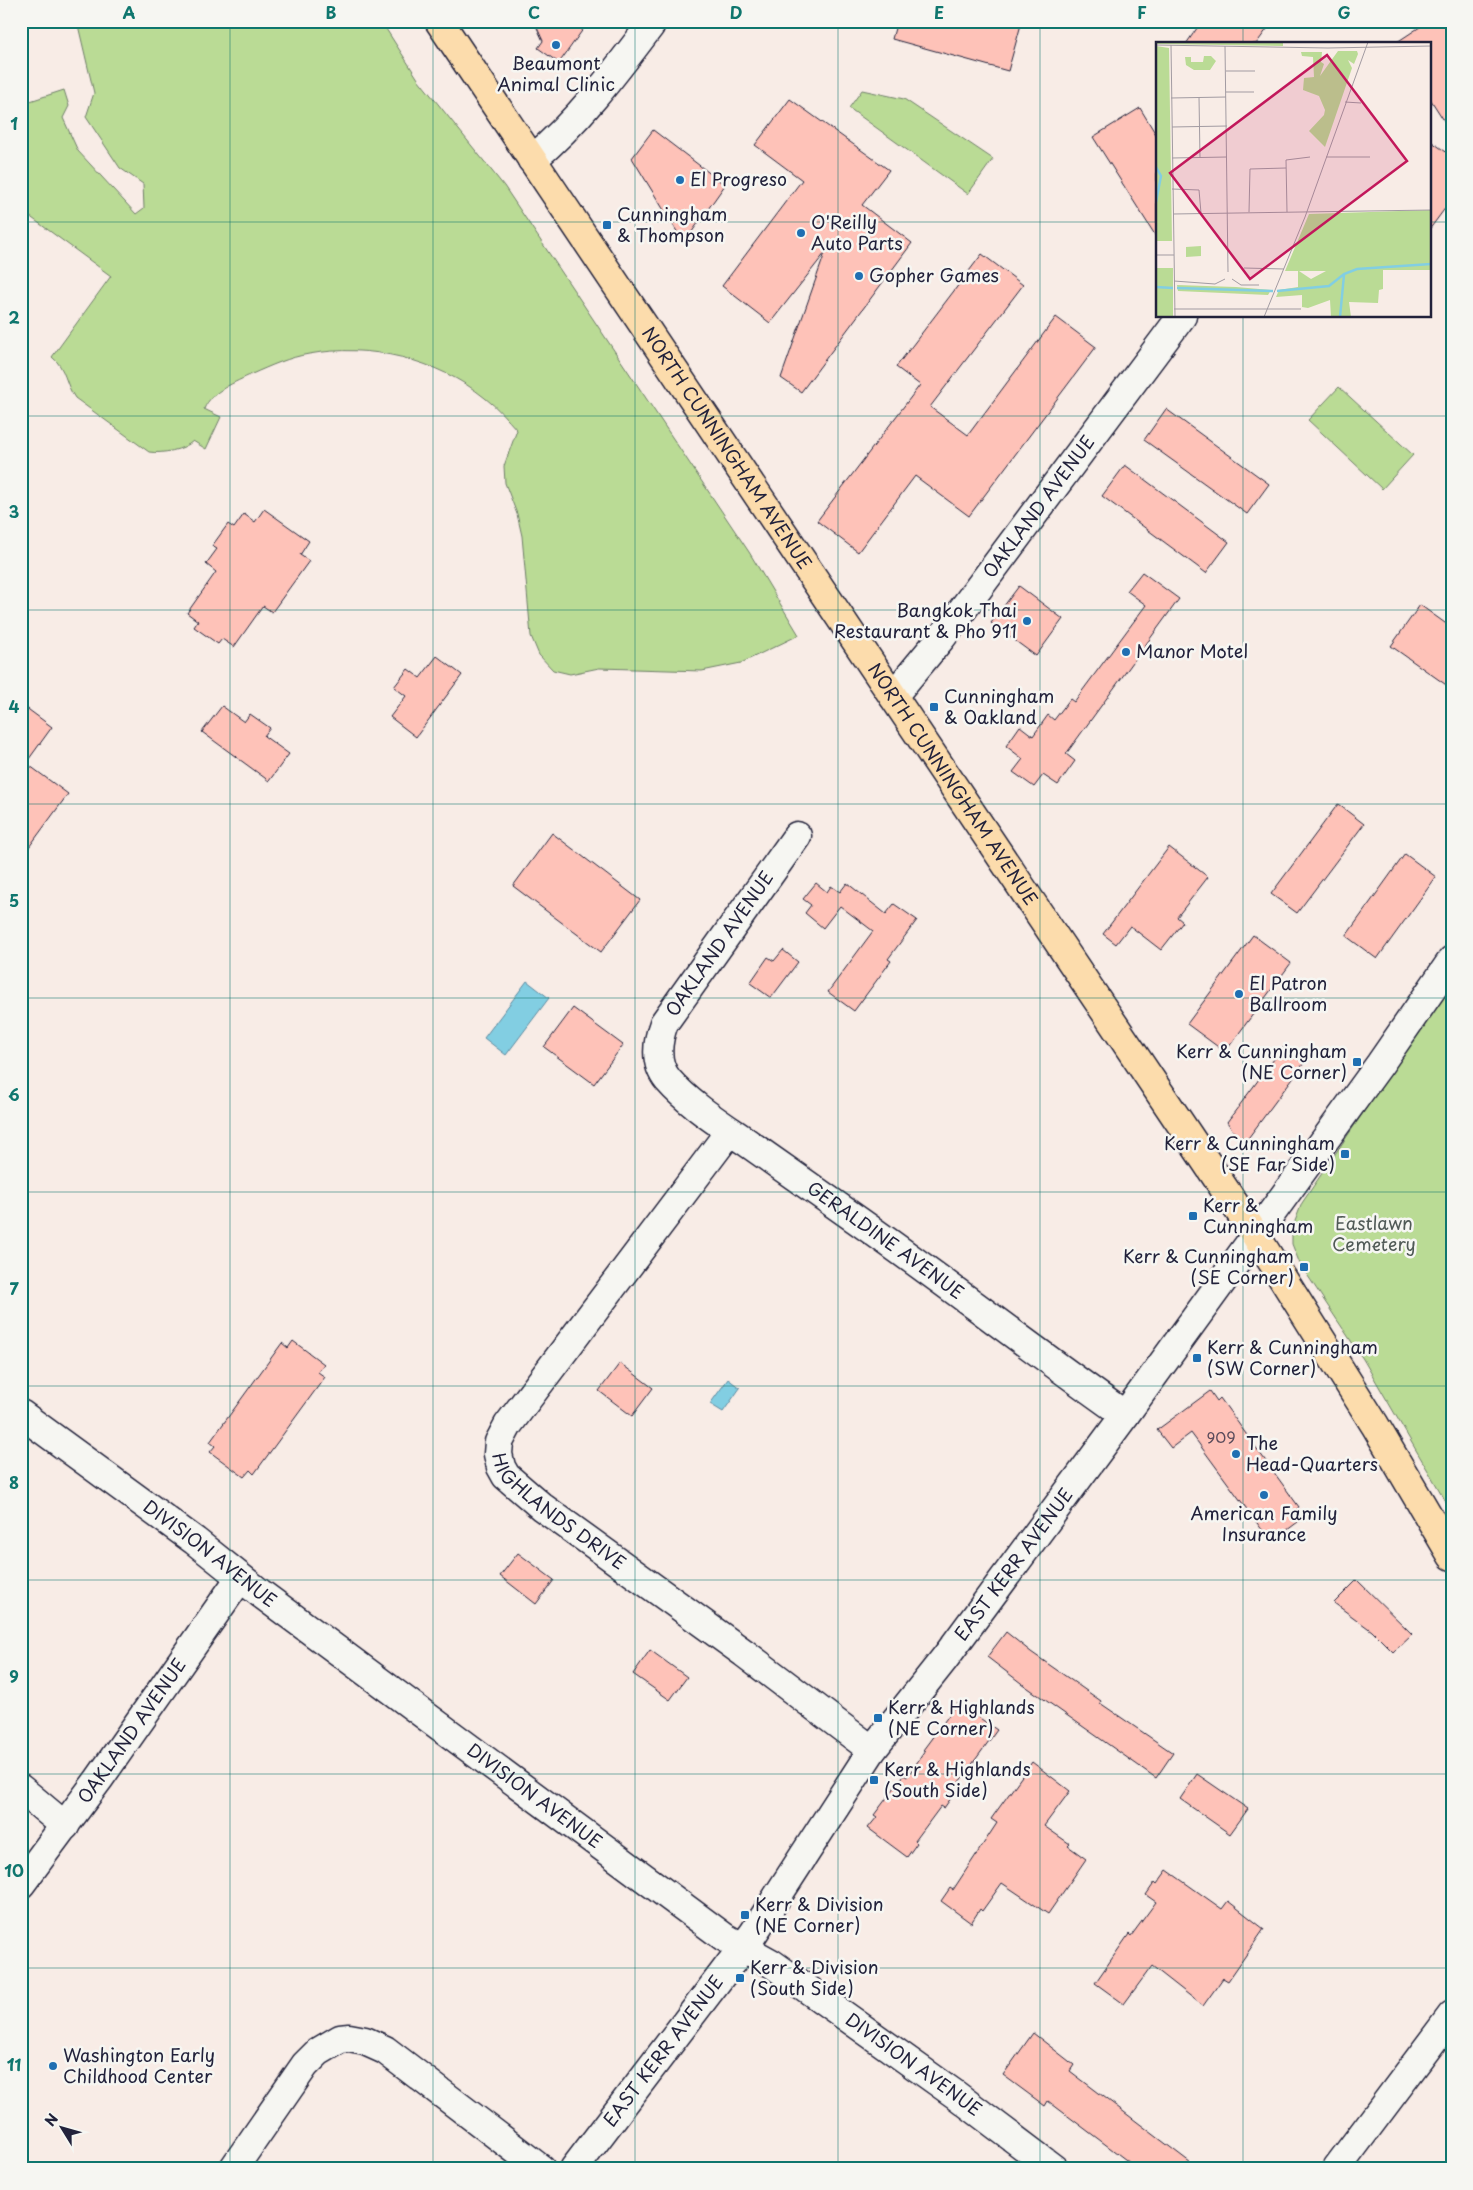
<svg xmlns="http://www.w3.org/2000/svg" width="1473" height="2190" viewBox="0 0 1473 2190" font-family="'Playpen Sans',sans-serif">
	<rect width="100%" height="100%" fill="#f8ece6"/>
	<filter id="ink" filterUnits="userSpaceOnUse"><feTurbulence type="fractalNoise" baseFrequency=".02" numOctaves="2"/><feDisplacementMap in="SourceGraphic" scale="10" xChannelSelector="R" yChannelSelector="G"/><feConvolveMatrix kernelMatrix="1 2 1 2 8 2 1 2 1" color-interpolation-filters="sRGB"/></filter>
	<g filter="url(#ink)">
		<path fill="#badb95" stroke="#6e7e68" d="M77,21H381L418,79L504,186L749,552L799,635L741,663L702,671L599,668L570,674L553,670L539,655L531,636L522,536L517,514L505,483L504,466L517,430C507,419 497,407 485,398C437,359 369,343 309,354C290,357 270,366 252,374C236,382 211,391 204,409L221,417L206,449L193,441C184,450 162,454 149,452L75,398C65,384 66,368 52,357L111,276L21,210V101L24,103L64,90L69,106L63,118L78,151L136,214L144,208L143,184L120,168L86,117L94,93Z
			M862,90L904,99L993,159L968,194L849,108Z
			M1339,387L1413,455L1382,489L1308,420Z
			M1452,981V1512L1363,1359L1300,1264L1292,1244V1229L1302,1203Z"/>
		<path fill="#82cee2" stroke="#5c899f" d="M527,981L549,998L506,1055L484,1038Z
			M728,1379L740,1388L723,1412L710,1404Z"/>
		<path fill="#fec2b8" stroke="#22223b" d="M534,21H589L559,63L538,48L543,41Z
			M897,21H1022L1008,71L892,39Z
			M1202,21H1273L1256,44H1186Z
			M1429,21H1448L1452,27V133L1429,97V44H1394Z
			M790,99L889,170L862,205L912,243L801,392L781,378L825,253L770,323L722,286L802,180L755,145Z
			M1140,108L1157,136V238L1093,137Z
			M653,130L725,185L684,243L632,158Z
			M1429,140L1452,156V199L1429,230Z
			M982,254L1023,285L930,407L968,435L1056,317L1096,347L969,516L915,476L858,552L817,521L920,385L896,367Z
			M1166,409L1269,484L1247,514L1144,440Z
			M1125,465L1229,542L1206,573L1102,496Z
			M264,509L309,541L300,555L309,561L272,612L263,606L234,647L222,639L218,644L194,627L198,621L187,613L216,572L206,564L217,549L212,546L228,524L234,528L244,514L255,522Z
			M1142,572L1179,599L1066,754L1075,761L1058,785L1043,775L1034,787L1013,772L1023,759L1006,746L1020,726L1033,736L1048,715L1054,720L1070,699L1074,702L1146,605L1127,591Z
			M1019,586L1063,619L1036,656L991,623Z
			M1420,605L1452,628V689L1391,646Z
			M437,656L462,675L416,737L390,717L406,696L394,687L408,669L420,678Z
			M21,704L52,727L26,763L68,794L21,858Z
			M222,706L244,722L250,714L270,728L264,736L289,754L269,781L202,732Z
			M1338,804L1364,824L1297,913L1271,894Z
			M552,833L640,900L601,952L513,886Z
			M1169,847L1208,877L1177,917L1183,922L1161,950L1130,926L1116,944L1103,934Z
			M1405,854L1436,877L1377,959L1346,936Z
			M816,883L827,892L831,886L840,892L847,883L886,914L894,904L917,920L888,959L891,961L854,1011L828,992L873,931L840,906L823,928L805,913L811,905L803,899Z
			M1253,935L1291,963L1225,1052L1187,1024Z
			M783,950L798,962L771,998L750,983L768,957L774,961Z
			M573,1008L623,1045L594,1084L544,1047Z
			M1283,1047L1304,1063L1243,1145L1227,1122Z
			M293,1341L324,1364L318,1372L325,1377L254,1474L250,1470L244,1477L210,1452L215,1446L210,1442L282,1343L288,1348Z
			M620,1363L653,1388L632,1416L599,1391Z
			M1210,1391L1217,1401L1220,1398L1299,1507L1296,1510L1302,1519L1271,1542L1191,1433L1171,1448L1157,1430Z
			M518,1553L554,1580L536,1604L500,1576Z
			M1357,1580L1412,1634L1393,1652L1372,1631L1334,1603Z
			M1006,1632L1031,1652L1101,1701L1100,1703L1173,1753L1156,1778L1021,1683L987,1657Z
			M650,1650L687,1677L670,1700L633,1674Z
			M958,1703L997,1730L954,1789L956,1791L944,1808L941,1806L915,1841L917,1843L907,1857L868,1828L877,1817L874,1815L904,1775L907,1777L925,1751L923,1750Z
			M1032,1762L1070,1791L1044,1826L1070,1844L1068,1846L1086,1859L1048,1914L1002,1883L982,1911L980,1909L971,1923L941,1901L950,1888L953,1890L997,1823L991,1819Z
			M1197,1774L1248,1809L1230,1834L1180,1799Z
			M1167,1870L1222,1909L1228,1901L1264,1929L1228,1981L1223,1978L1203,2006L1152,1966L1124,2004L1095,1983L1129,1934L1131,1936L1156,1902L1146,1895L1155,1882L1157,1884Z
			M1033,2033L1074,2065L1070,2071L1199,2169H1138L1048,2101L1045,2106L1003,2075Z"/>
		<g fill="none" stroke-linecap="round" stroke-linejoin="round">
			<g stroke="#22223b" stroke-width="31">
				<g id="minor">
					<path d="M532,160C579,120 613,75 650,26"/>
					<path id="s1" d="M893,696L942,637L1182,316"/>
					<path id="s2" d="M797,836L664,1023C657,1042 654,1063 668,1080C689,1104 719,1123 745,1141C780,1166 815,1190 850,1215C943,1280 1033,1350 1125,1415"/>
					<path id="s3" d="M730,1131L508,1425L499,1442L498,1454L501,1467L506,1476L542,1507L744,1653L872,1750"/>
					<path id="s4" d="M21,1414L195,1541L260,1593L724,1937L771,1963L956,2095L1054,2169"/>
					<path d="M21,1789L65,1826"/>
					<path id="s5" d="M21,1884L99,1779L240,1578"/>
					<path d="M1337,2168L1452,2015"/>
					<path d="M233,2169L305,2065L318,2052L340,2039L349,2038L365,2041L385,2050L541,2169"/>
					<path id="s6" d="M574,2169L753,1934L872,1750L945,1658L1125,1415L1380,1064L1452,960"/>
				</g>
			</g>
			<g stroke="#22223b" stroke-width="31">
				<g id="major">
					<path id="s7" d="M439,21L1256,1236L1375,1425L1452,1556"/>
				</g>
			</g>
			<use href="#minor" stroke="#f6f6f2" stroke-width="28"/>
			<use href="#major" stroke="#fcdcac" stroke-width="28"/>
		</g>
	</g>
	<path fill="none" stroke="#0f766e" stroke-width="1" stroke-opacity="0.55" d="M230,21V2169M433,21V2169M635,21V2169M838,21V2169M1040,21V2169M1243,21V44M21,222H1157M1429,222H1452M1243,316V2169M21,416H1452M21,610H1452M21,804H1452M21,998H1452M21,1192H1452M21,1386H1452M21,1580H1452M21,1774H1452M21,1968H1452"/>
	<g fill="#1f6fb2" stroke="#f6f6f2" stroke-width="2">
		<circle cx="556" cy="45" r="5"/>
		<circle cx="680" cy="180" r="5"/>
		<rect x="602" y="220" width="10" height="10" rx="2.5"/>
		<circle cx="801" cy="233" r="5"/>
		<circle cx="859" cy="276" r="5"/>
		<circle cx="1027" cy="621" r="5"/>
		<circle cx="1126" cy="652" r="5"/>
		<rect x="929" y="702" width="10" height="10" rx="2.5"/>
		<circle cx="1239" cy="994" r="5"/>
		<rect x="1352" y="1057" width="10" height="10" rx="2.5"/>
		<rect x="1340" y="1149" width="10" height="10" rx="2.5"/>
		<rect x="1188" y="1211" width="10" height="10" rx="2.5"/>
		<rect x="1299" y="1262" width="10" height="10" rx="2.5"/>
		<rect x="1192" y="1353" width="10" height="10" rx="2.5"/>
		<circle cx="1236" cy="1454" r="5"/>
		<circle cx="1264" cy="1495" r="5"/>
		<rect x="873" y="1713" width="10" height="10" rx="2.5"/>
		<rect x="869" y="1775" width="10" height="10" rx="2.5"/>
		<rect x="740" y="1910" width="10" height="10" rx="2.5"/>
		<rect x="735" y="1973" width="10" height="10" rx="2.5"/>
		<circle cx="53" cy="2066" r="5"/>
	</g>
	<g text-anchor="middle" stroke-width="5" stroke-linejoin="round" paint-order="stroke">
		<g font-size="15" fill="#594a5a">
			<text x="1221" y="1443">909</text>
		</g>
		<g font-size="18" fill="#22223b" stroke="#f6f6f2" text-anchor="start">
			<text x="556" y="70" text-anchor="middle">Beaumont<tspan x="556" dy="21">Animal Clinic</tspan></text>
			<text x="690" y="186">El Progreso</text>
			<text x="617" y="221">Cunningham<tspan x="617" dy="21">&amp; Thompson</tspan></text>
			<text x="811" y="229">O'Reilly<tspan x="811" dy="21">Auto Parts</tspan></text>
			<text x="869" y="282">Gopher Games</text>
			<text x="1017" y="617" text-anchor="end">Bangkok Thai<tspan x="1017" dy="21">Restaurant &amp; Pho 911</tspan></text>
			<text x="1136" y="658">Manor Motel</text>
			<text x="944" y="703">Cunningham<tspan x="944" dy="21">&amp; Oakland</tspan></text>
			<text x="1249" y="990">El Patron<tspan x="1249" dy="21">Ballroom</tspan></text>
			<text x="1347" y="1058" text-anchor="end">Kerr &amp; Cunningham<tspan x="1347" dy="21">(NE Corner)</tspan></text>
			<text x="1335" y="1150" text-anchor="end">Kerr &amp; Cunningham<tspan x="1335" dy="21">(SE Far Side)</tspan></text>
			<text x="1203" y="1212">Kerr &amp;<tspan x="1203" dy="21">Cunningham</tspan></text>
			<text x="1294" y="1263" text-anchor="end">Kerr &amp; Cunningham<tspan x="1294" dy="21">(SE Corner)</tspan></text>
			<text x="1207" y="1354">Kerr &amp; Cunningham<tspan x="1207" dy="21">(SW Corner)</tspan></text>
			<text x="1246" y="1450">The<tspan x="1246" dy="21">Head-Quarters</tspan></text>
			<text x="1264" y="1520" text-anchor="middle">American Family<tspan x="1264" dy="21">Insurance</tspan></text>
			<text x="888" y="1714">Kerr &amp; Highlands<tspan x="888" dy="21">(NE Corner)</tspan></text>
			<text x="884" y="1776">Kerr &amp; Highlands<tspan x="884" dy="21">(South Side)</tspan></text>
			<text x="755" y="1911">Kerr &amp; Division<tspan x="755" dy="21">(NE Corner)</tspan></text>
			<text x="750" y="1974">Kerr &amp; Division<tspan x="750" dy="21">(South Side)</tspan></text>
			<text x="63" y="2062">Washington Early<tspan x="63" dy="21">Childhood Center</tspan></text>
		</g>
		<g font-size="18" fill="#22223b" stroke="#f6f6f2">
			<text dy="6" stroke="none"><textPath href="#s7" startOffset="515">NORTH CUNNINGHAM AVENUE</textPath></text>
			<text dy="6" stroke="none"><textPath href="#s1" startOffset="239">OAKLAND AVENUE</textPath></text>
			<text dy="6" stroke="none"><textPath href="#s7" startOffset="920">NORTH CUNNINGHAM AVENUE</textPath></text>
			<text transform="translate(720 944) rotate(-55)" y="6">OAKLAND AVENUE</text>
			<text dy="6" stroke="none"><textPath href="#s2" startOffset="560">GERALDINE AVENUE</textPath></text>
			<text dy="6" stroke="none"><textPath href="#s3" startOffset="485">HIGHLANDS DRIVE</textPath></text>
			<text dy="6" stroke="none"><textPath href="#s4" startOffset="235">DIVISION AVENUE</textPath></text>
			<text dy="6" stroke="none"><textPath href="#s6" startOffset="748">EAST KERR AVENUE</textPath></text>
			<text dy="6" stroke="none"><textPath href="#s5" startOffset="189">OAKLAND AVENUE</textPath></text>
			<text dy="6" stroke="none"><textPath href="#s4" startOffset="640">DIVISION AVENUE</textPath></text>
			<text dy="6" stroke="none"><textPath href="#s6" startOffset="148">EAST KERR AVENUE</textPath></text>
			<text dy="6" stroke="none"><textPath href="#s4" startOffset="1105">DIVISION AVENUE</textPath></text>
		</g>
		<g font-size="18" fill="#505a56" stroke="#f6f6f2">
			<text x="1374" y="1230">Eastlawn<tspan x="1374" dy="21">Cemetery</tspan></text>
		</g>
	</g>
	<g transform="translate(1156 42)">
		<rect width="275" height="275" fill="#f8ece6"/>
		<path d="M0,0H127V4L0,2ZM0,4L13,6L16,199H0ZM182,9H201L202,12L198,22L192,18L196,26L169,105L153,89L168,73L169,68L163,54L147,48L148,36L158,35L157,15L146,14L145,10H166L165,20L168,22L164,34ZM48,14H55L60,19L54,28H38L30,23L29,15H35V20H47ZM275,168V228H227V247L223,248L222,261L193,260L195,275H175L174,258L152,266L146,265V253L120,255L123,248L142,245V229H129L153,172ZM143,229H170L155,237ZM45,204V214L30,215V205ZM0,226H17V275H0ZM21,243L80,245L115,248L112,253L22,249Z" fill="#badb95" fill-rule="evenodd"/>
		<path fill="none" stroke="#82cee2" stroke-width="2.5" d="M0,125L5,134L0,160M0,245L17,246M21,246L117,249M121,249L173,244L188,232L201,227L275,222M184,275L188,233"/>
		<path fill="none" stroke="#a29ba2" stroke-width="1" d="M0,3L172,6L275,4M15,3L19,275M69,4L72,230M70,29H99M70,50H98M43,55L44,116M15,56L70,55M189,60L205,61M16,85L71,84M170,115H214M16,116L71,115M16,147L43,148L45,171M93,170L94,127L130,126M131,170L130,118L154,115M17,172L275,168M0,213H18M88,226L128,227M76,237L85,243H103M18,239L59,242L69,237M18,267H145M108,275L149,175L212,0"/>
		<path fill="#c2185b" fill-opacity="0.15" stroke="#c2185b" stroke-width="2.5" d="M171,13L251,119L94,237L14,131Z"/>
		<rect width="275" height="275" fill="none" stroke="#22223b" stroke-width="2.5"/>
	</g>
	<rect width="1473" height="2190" fill="none" stroke="#f6f6f2" stroke-width="55"/>
	<g transform="translate(62 2128) rotate(307)" stroke="#f6f6f2" stroke-width="4" paint-order="stroke">
	<path d="M0-4L9 19L0 12L-9 19Z" fill="#22223b"/>
	<text y="-8" font-size="14" font-weight="bold" text-anchor="middle" fill="#22223b">N</text>
	</g>
	<rect x="28" y="28" width="1418" height="2134" fill="none" stroke="#0f766e" stroke-width="2"/>
	<g font-size="16" text-anchor="middle" font-weight="bold" fill="#0f766e">
		<text x="129" y="19">A</text>
		<text x="331" y="19">B</text>
		<text x="534" y="19">C</text>
		<text x="736" y="19">D</text>
		<text x="939" y="19">E</text>
		<text x="1142" y="19">F</text>
		<text x="1344" y="19">G</text>
		<text x="14" y="130">1</text>
		<text x="14" y="324">2</text>
		<text x="14" y="518">3</text>
		<text x="14" y="713">4</text>
		<text x="14" y="907">5</text>
		<text x="14" y="1101">6</text>
		<text x="14" y="1295">7</text>
		<text x="14" y="1489">8</text>
		<text x="14" y="1683">9</text>
		<text x="14" y="1877">10</text>
		<text x="14" y="2071">11</text>
	</g>
</svg>
